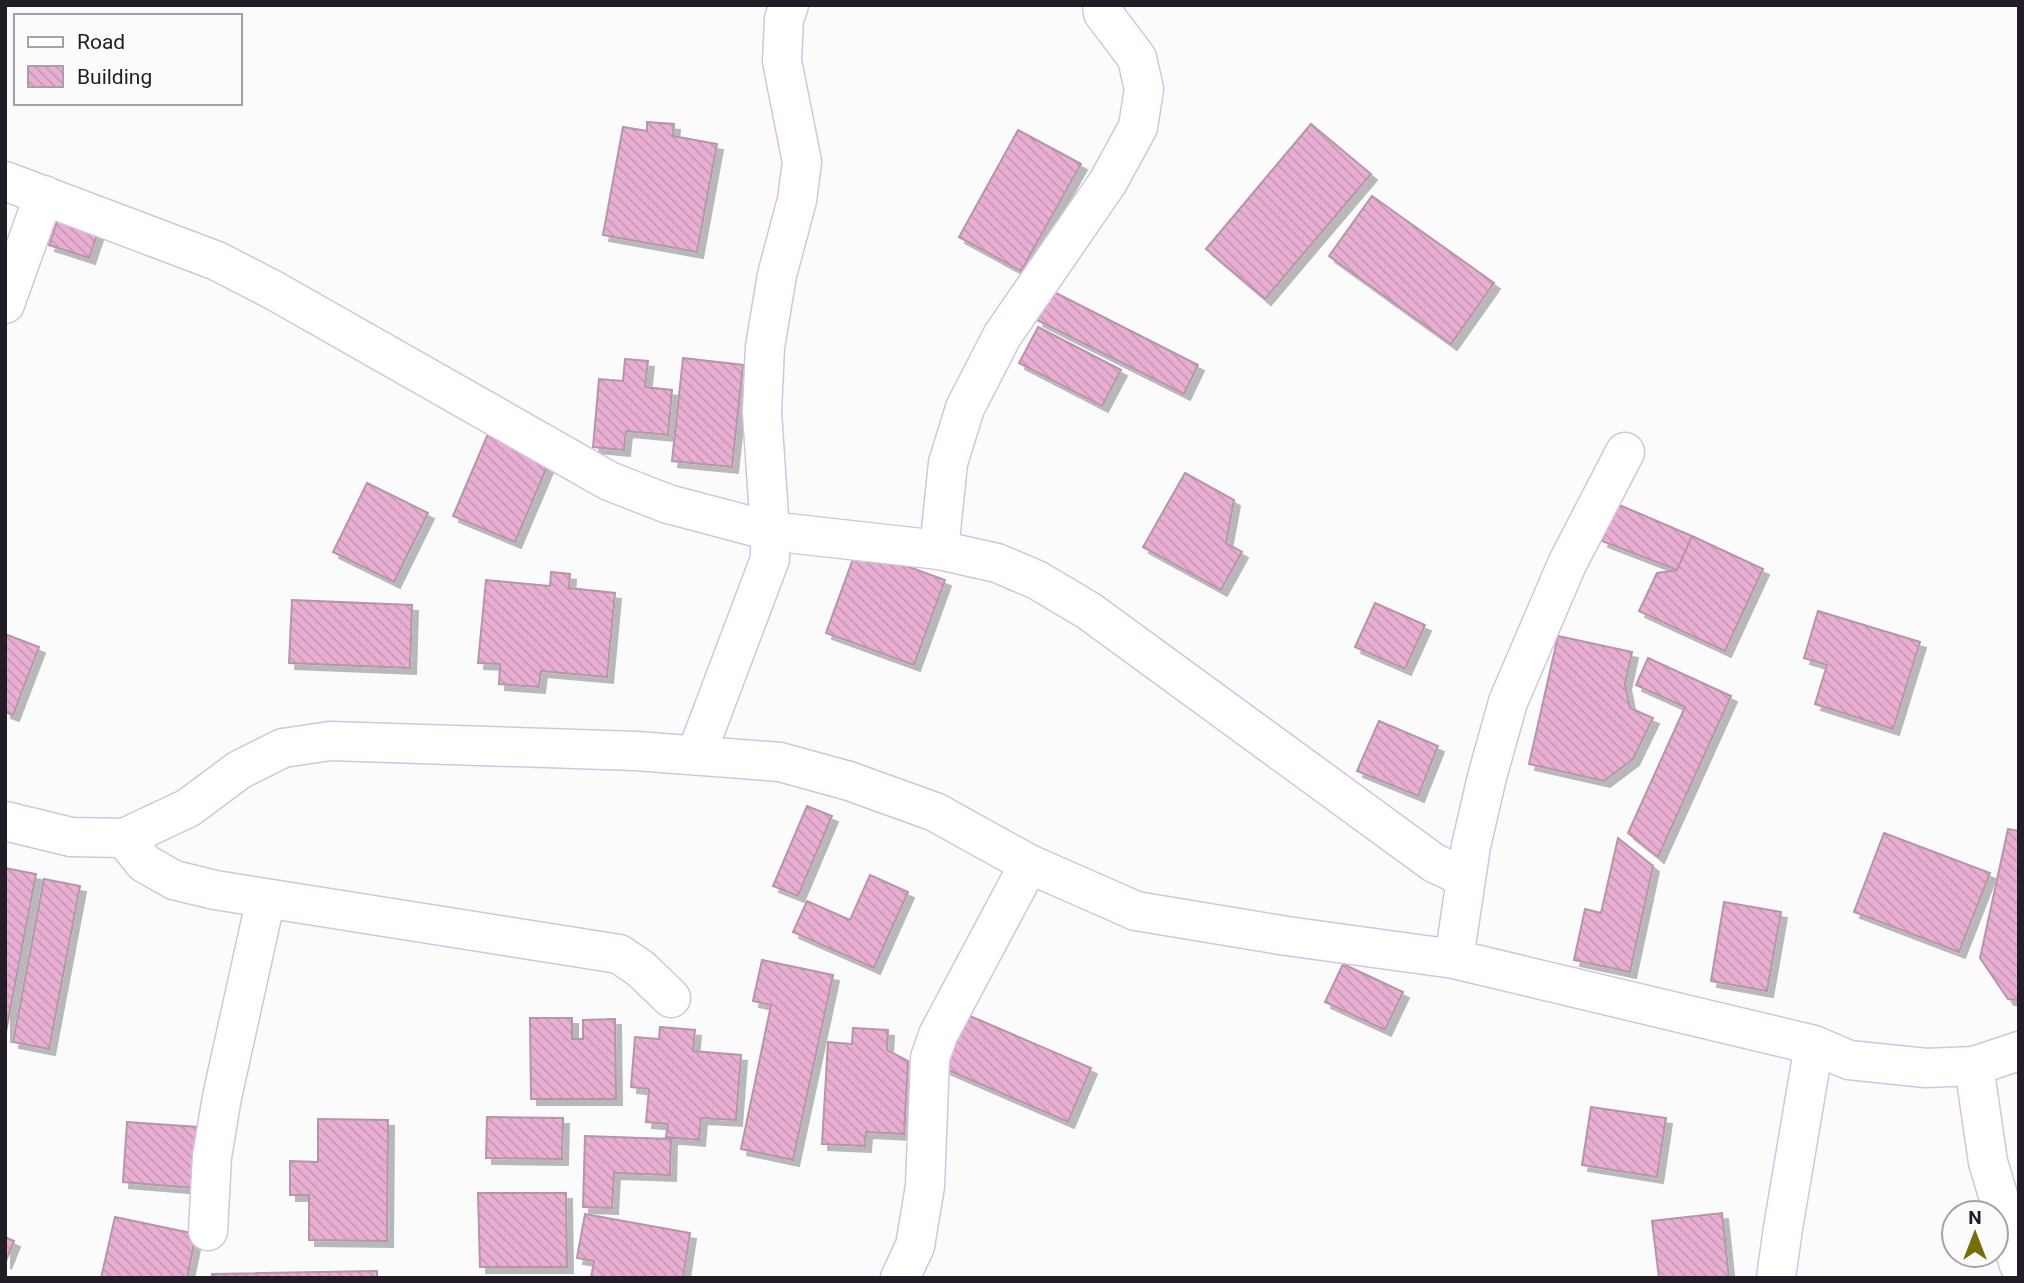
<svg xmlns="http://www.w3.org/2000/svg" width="2024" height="1283" viewBox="0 0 2024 1283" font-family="Roboto,sans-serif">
	<defs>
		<pattern id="building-back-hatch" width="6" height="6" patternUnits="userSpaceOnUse" patternTransform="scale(1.75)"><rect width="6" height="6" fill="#e9afd3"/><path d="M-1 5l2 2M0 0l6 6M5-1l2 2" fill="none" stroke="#c896b5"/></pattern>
		<filter id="shadow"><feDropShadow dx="6" dy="6" stdDeviation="0" flood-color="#0004"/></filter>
	</defs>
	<rect width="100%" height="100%" fill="#fbfbfb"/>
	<path fill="url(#building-back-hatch)" stroke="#b695a9" stroke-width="2" filter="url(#shadow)" d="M647,122L674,124L673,136L717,144L697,252L603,235L623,127L647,131Z
		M1311,124L1371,174L1265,299L1206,249Z
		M1018,130L1081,164L1021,271L959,237Z
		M1372,196L1494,283L1451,344L1329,256Z
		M59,216L99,229L89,258L49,245Z
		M1052,291L1198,365L1184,394L1037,320Z
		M1038,327L1121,370L1102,406L1019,363Z
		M683,358L743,365L732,467L672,461Z
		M625,359L648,361L645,387L672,390L668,435L626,431L624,450L593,447L599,379L623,381Z
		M490,429L552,455L515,542L453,516Z
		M1185,473L1234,500L1226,543L1242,552L1221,590L1143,547Z
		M367,483L428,513L394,582L333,552Z
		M1617,504L1692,536L1677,570L1602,541Z
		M1692,536L1763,569L1725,651L1639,611L1657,573L1677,570Z
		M857,548L945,580L914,665L826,633Z
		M551,572L570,574L569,588L615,593L607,677L541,671L539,687L499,684L500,664L478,663L486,580L550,586Z
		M292,600L412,605L410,668L289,663Z
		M1375,603L1425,625L1405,669L1355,647Z
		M1818,611L1920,642L1893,729L1815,704L1827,665L1804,658Z
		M5,634L39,647L13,715L5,712Z
		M1558,636L1632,652L1625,684L1630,708L1653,718L1633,759L1604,781L1529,764Z
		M1648,658L1731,696L1658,857L1628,833L1685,707L1636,685Z
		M1379,721L1438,746L1418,796L1357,771Z
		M807,806L832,816L798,896L773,886Z
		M2008,829L2019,831V1000L2008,999L1980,958Z
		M1884,833L1990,873L1959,952L1854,912Z
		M1618,838L1653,866L1630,972L1574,960L1585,909L1601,913Z
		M5,868L36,874L5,1037Z
		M870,875L908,892L874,968L793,932L807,901L850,920Z
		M44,879L80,886L49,1049L13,1042Z
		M1724,902L1781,912L1767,991L1711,981Z
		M762,960L833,975L793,1160L741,1149L771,1005L753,1001Z
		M1343,964L1403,992L1385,1030L1325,1002Z
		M963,1013L1091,1068L1068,1122L939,1066Z
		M530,1018H572V1039H583V1020L615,1019L616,1099H531Z
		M660,1027L695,1030L693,1051L741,1055L736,1120L701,1118L699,1140L666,1137L668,1124L646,1122L649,1089L631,1087L635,1037L659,1039Z
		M853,1028L888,1030L887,1050L908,1061L904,1134L866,1132L865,1146L822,1144L828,1042L852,1044Z
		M1591,1107L1666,1118L1657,1177L1582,1165Z
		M487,1117L563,1118L562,1159L486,1158Z
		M318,1119L388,1120L387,1241L309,1240V1195H290V1161L318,1162Z
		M127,1122L198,1127L193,1188L123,1182Z
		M585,1136L671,1139L670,1175L614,1173L612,1208L583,1207Z
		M478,1193H566L567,1267H480Z
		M1722,1213L1729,1278H1659L1652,1221Z
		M585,1214L690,1233L683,1278H591L594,1261L577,1258Z
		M115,1217L196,1234L187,1278H101Z
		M5,1237L14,1241L5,1263Z
		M377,1271V1278H212V1274Z"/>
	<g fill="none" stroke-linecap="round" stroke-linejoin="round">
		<g stroke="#d5c3e2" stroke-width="41">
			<path id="minor" d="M5,181L217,261L275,291L609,481L668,504L770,531L939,550L997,563L1037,580L1089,611L1434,863L1466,878
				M5,304L44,195
				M939,550L948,463L965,408L1002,336L1108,182L1138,127L1144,89L1137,58L1103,13L1102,5
				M696,755L770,559V531L762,412L765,347L777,275L797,200L802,162L782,61L784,19L789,5
				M5,821L71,837L124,838L188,808L239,770L283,748L330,741L636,751L780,762L849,781L935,812L1029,864L1136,911L1287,936L1454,959L1814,1045L1849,1060L1926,1068L1974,1066L2019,1051
				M124,838L144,863L174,880L215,890L619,954L641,969L671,998
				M1454,959L1471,846L1487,777L1508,702L1567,564L1625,452
				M1974,1066L1988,1162L2019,1265
				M208,1231L212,1157L222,1097L266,898
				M900,1278L915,1246L925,1186L930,1058L938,1035L1029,864
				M1776,1278L1783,1228L1814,1045"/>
		</g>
		<use href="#minor" stroke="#fff" stroke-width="38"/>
	</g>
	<rect width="2024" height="1283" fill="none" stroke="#221c27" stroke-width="14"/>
	<rect x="14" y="14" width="228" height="91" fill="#fbfbfb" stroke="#a4a2a6" stroke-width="2"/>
	<rect x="28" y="37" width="35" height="10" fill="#ffffff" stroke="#a4a2a6" stroke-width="2"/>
	<text x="77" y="49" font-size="21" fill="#221c27">Road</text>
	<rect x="28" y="66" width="35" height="21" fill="url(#building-back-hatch)" stroke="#a4a2a6" stroke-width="2"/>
	<text x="77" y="84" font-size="21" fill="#221c27">Building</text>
	<g transform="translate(1975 1234)"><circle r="33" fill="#fbfbfb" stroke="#a4a2a6" stroke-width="2"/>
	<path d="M0-5L12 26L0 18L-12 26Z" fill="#746e0c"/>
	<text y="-10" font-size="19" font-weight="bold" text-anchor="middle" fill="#221c27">N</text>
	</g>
</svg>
